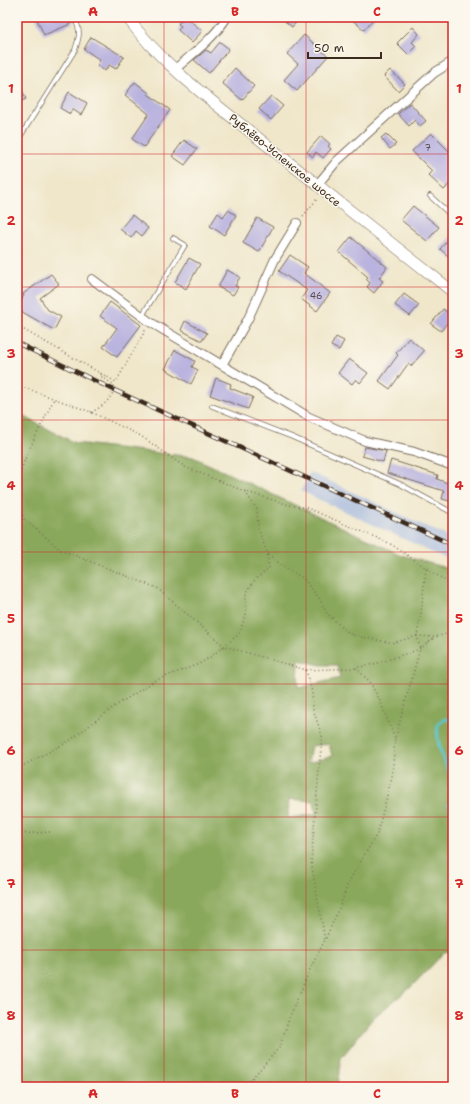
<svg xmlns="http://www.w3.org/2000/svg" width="470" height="1104" viewBox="0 0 470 1104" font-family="'Shantell Sans',sans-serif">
	<rect width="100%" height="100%" fill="#fbf7ec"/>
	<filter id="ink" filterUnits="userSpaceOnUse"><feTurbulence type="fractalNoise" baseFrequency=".025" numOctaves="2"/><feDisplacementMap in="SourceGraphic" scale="8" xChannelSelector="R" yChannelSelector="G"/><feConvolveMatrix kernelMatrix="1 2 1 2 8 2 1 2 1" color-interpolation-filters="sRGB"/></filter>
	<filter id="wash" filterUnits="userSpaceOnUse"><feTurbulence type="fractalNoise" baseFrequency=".012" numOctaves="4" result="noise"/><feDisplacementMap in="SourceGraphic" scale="16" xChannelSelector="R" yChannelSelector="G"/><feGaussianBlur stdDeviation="0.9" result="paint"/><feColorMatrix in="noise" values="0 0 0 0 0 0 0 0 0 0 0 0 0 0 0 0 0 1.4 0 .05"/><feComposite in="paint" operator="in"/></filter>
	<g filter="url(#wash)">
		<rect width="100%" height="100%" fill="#f0e7cb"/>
		<path fill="#b7c5de" d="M310,472L453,539V562L301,491Z"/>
		<path fill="#8aa85b" stroke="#62693c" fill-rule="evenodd" d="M17,413L75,443L193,457L401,555L453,570V705L447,707L453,717V952L444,953L411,987L373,1018L341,1058L337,1087H17ZM299,660L321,665H337L340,678L298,688ZM329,744L332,756L308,763L311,746ZM289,799L314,801L316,814L288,818Z"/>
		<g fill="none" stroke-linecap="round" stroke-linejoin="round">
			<path stroke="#5ac7ce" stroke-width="3" d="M453,721L445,719L438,724C435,744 445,763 453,780
				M453,800L449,803L453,819"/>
		</g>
		<g id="blocks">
			<path fill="#b9b3df" d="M36,17H71L73,23L44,35Z
				M184,17H186L202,31L192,43L178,30L181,26L178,24Z
				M280,17H301L292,27Z
				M349,17H375L364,30Z
				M413,27L419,34L412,42L416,46L408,54L397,43Z
				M304,35L328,56L297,91L284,80L298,64L287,54Z
				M91,37L124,57L116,69L109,65L105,71L97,66L100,60L84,49Z
				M220,42L229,49L209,73L194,60L206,50L211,53Z
				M235,68L254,86L242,100L222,83Z
				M390,70L405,84L398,91L384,76Z
				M17,80L26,99L17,103Z
				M135,82L149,93L148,94L170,110L144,147L132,139L149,114L125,95Z
				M69,92L87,103L81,115L72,109L70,114L60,108Z
				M271,96L283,106L271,120L259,109Z
				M410,103L426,121L420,126L415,120L409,126L398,114Z
				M431,133L453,155V180L444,190L428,175L432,171L412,151Z
				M386,134L396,144L390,149L381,138Z
				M321,136L330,144L328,146L331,149L323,158L316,152L313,157L307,152Z
				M184,140L197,149L185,165L172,156Z
				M413,206L439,227L427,241L401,220Z
				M228,210L236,215L224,235L210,226L218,213L223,217Z
				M132,215L148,228L142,236L136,231L131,238L120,229Z
				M257,218L273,227L259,252L243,243Z
				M453,234V260L440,249Z
				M351,237L387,267L379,278L383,281L374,293L367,287L370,283L366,279L368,277L339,252Z
				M290,255L308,267L304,273L330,293L317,311L301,299L307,290L279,271Z
				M189,258L200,264L186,289L175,282Z
				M227,270L240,277L235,286L238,287L233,295L218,287Z
				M51,274L59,284L40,298L48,310L61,317L54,330L17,309L24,295L23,294Z
				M404,294L419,305L410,316L395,305Z
				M110,302L141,325L117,357L103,347L117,328L100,316Z
				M443,309L452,316L441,331L431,324Z
				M185,321L207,333L202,341L181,330Z
				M336,337L344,341L339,350L331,346Z
				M409,338L424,351L411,366L408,364L390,389L379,381L398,355L396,353Z
				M175,350L195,361L192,367L198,370L191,384L165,369Z
				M349,359L368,373L360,383L356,379L352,384L338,373Z
				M216,378L231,384L230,388L253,397L248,409L210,395Z
				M365,447L386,451L383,462L362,456Z
				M391,460L438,475L437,479L453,485V502L442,499L444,491L387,473Z"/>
		</g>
	</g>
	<g filter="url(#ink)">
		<use href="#blocks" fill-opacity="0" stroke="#7a6c5b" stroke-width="1"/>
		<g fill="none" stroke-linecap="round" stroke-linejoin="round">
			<g stroke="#7a6c5b" stroke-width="5.5">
				<path id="lane" d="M18,140L75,50C80,35 81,31 74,17
					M430,196L453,217
					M447,212L453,205
					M142,316L185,245L173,238
					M212,406L292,437L400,484L453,513"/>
			</g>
			<g stroke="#7a6c5b" stroke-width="10">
				<path id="street" d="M175,69C194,53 214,38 227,17
					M317,185L337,161L434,73L453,61
					M92,279L150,322L309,417L365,441L414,452L453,466
					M222,365L248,319L275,259L297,223"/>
			</g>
			<g stroke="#7a6c5b" stroke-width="12">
				<path id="secondary" d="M127,17C162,65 212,101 258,138C323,190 388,241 453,292"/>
			</g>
			<path stroke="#7a6c5b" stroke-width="1.5" stroke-dasharray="1 3" stroke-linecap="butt" d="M303,216L317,199
				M17,326L116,382L146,329
				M17,385L91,412L141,436L185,467L244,491L289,505L307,508L389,543L453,586
				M91,412C102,408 111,399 115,388L113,384L100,376L102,374
				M17,481L27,454L54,399
				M245,492L257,509L258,528L267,553L282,566L303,578L319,598L326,612L341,627L352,635L392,643L417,636L421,613L426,568
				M17,500L24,519L61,550L157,588L224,646L239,634L246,614V593L255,580L269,568L267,553
				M356,668L370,682L381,703L395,739
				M306,670L312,692L313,709L322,736L311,862L325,940
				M17,769L69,741L115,706L156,680L199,664L209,658L224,646L306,670L355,668L378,663L420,649L435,637
				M17,834L52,832
				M244,1087L279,1048L290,1016L311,967L325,940L340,906L349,881L377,834L392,777L395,739L420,649L417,636L435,637L453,632"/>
			<use href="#lane" stroke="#fff" stroke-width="4"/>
			<use href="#street" stroke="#fff" stroke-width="8"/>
			<use href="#secondary" stroke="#fff" stroke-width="11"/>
			<g stroke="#3b2a1e" stroke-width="4.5">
				<path id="rail" d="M17,343L114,390L453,545"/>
			</g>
			<use href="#rail" stroke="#fbf7ec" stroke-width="3" stroke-dasharray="9" stroke-linecap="butt"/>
		</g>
	</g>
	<path fill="none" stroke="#d62828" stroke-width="1" stroke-opacity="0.55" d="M164,17V1087M306,17V1087M17,154H453M17,287H453M17,420H453M17,552H453M17,684H453M17,817H453M17,950H453"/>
	<g text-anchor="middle" stroke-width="3" stroke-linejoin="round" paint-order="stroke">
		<g font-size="9" fill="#5a4c4e">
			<text x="428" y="151">7</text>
			<text x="316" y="299">46</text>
		</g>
		<g font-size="11" fill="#3b2a1e" stroke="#fbf7ec">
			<text transform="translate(285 160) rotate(39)" y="4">Рублёво-Успенское шоссе</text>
		</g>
	</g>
	<rect width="470" height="1104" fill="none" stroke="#fbf7ec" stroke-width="44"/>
	<path d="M308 52v6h73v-6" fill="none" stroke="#3b2a1e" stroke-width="2"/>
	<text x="314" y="52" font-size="12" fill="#3b2a1e" stroke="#fbf7ec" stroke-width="3" paint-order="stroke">50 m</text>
	<rect x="22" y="22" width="426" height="1060" fill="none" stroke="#d62828" stroke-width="1.5"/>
	<g font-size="13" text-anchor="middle" font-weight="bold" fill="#d62828">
		<text x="93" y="16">A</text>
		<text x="235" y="16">B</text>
		<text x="377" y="16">C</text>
		<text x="11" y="93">1</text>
		<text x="459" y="93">1</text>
		<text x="11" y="225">2</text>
		<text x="459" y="225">2</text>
		<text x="11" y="358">3</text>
		<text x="459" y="358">3</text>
		<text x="11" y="490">4</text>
		<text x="459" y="490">4</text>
		<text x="11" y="623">5</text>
		<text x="459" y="623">5</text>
		<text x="11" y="755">6</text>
		<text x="459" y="755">6</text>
		<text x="11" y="888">7</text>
		<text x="459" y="888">7</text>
		<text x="11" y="1020">8</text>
		<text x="459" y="1020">8</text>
		<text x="93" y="1098">A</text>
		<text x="235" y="1098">B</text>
		<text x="377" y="1098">C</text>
	</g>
</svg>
